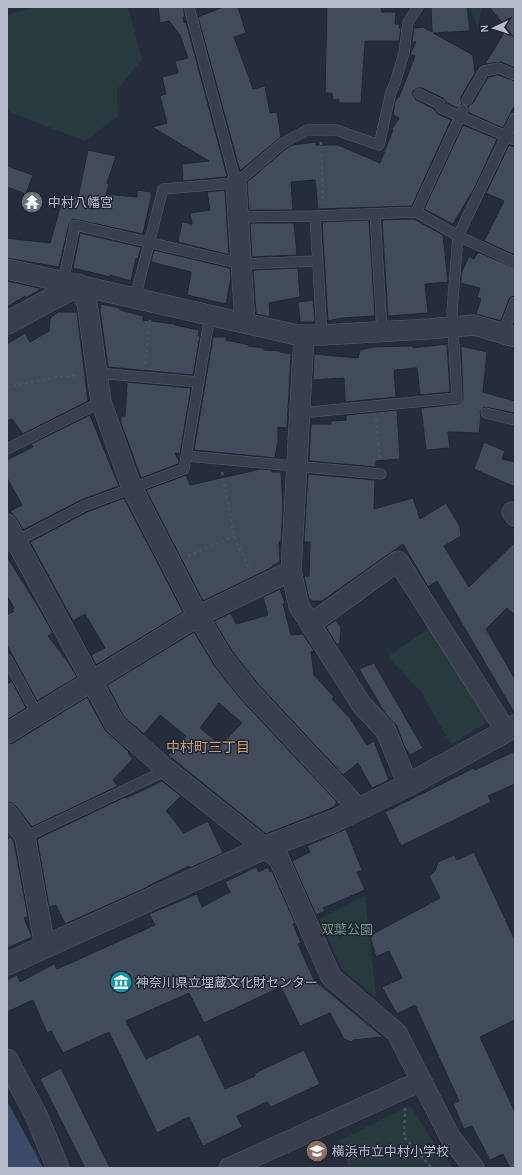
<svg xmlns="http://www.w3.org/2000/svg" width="522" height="1175" viewBox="0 0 522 1175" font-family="Karla,'Noto Sans JP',sans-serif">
	<rect width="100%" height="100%" fill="#252d3d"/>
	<path fill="#273a3e" d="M35,7H127L132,21L142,59L117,90L118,116L85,141L12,113L7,109V15Z
		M469,7H488L482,8L478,27Z
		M430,627L490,721L451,744L421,692L388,657Z
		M365,895L376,998L342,969L319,919Z
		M410,1105L437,1147L453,1168H349L339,1141Z"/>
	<path fill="#3b4a66" d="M7,1101L41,1164L43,1168H7Z"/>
	<path fill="#414b5c" stroke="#202734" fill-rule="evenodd" d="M158,7H183L185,17H183L184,23L186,22L227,176L226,177L183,181L182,164L209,161L152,127L167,123L160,96L166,94L162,77L178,73L175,61L188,58L180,35L169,21L160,23Z
		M223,7H238L246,33L234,37L253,89L265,86L270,113L277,112L281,137L240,171L198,17Z
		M327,7H381L382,12H396L395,24H400L399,28H401L399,41H365L361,103H339V99L333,100L332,93H325Z
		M431,7H467L470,31L433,33L473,55L475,73L461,97V100L462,104L457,108L447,103L443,98L422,88H418L413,91V95L416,100L434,109L438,114L451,120L412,206L318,209L315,180L291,182L293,210H249L247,182L287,148L292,145L316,142V145H338L380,163L393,130L392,129L399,118L393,115L395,102L398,97H399L415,56L410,54L416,42H412L414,28L423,27L432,32Z
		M489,7H515V68L501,62L485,64L507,28Z
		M498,75L515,81V105L503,128L469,113L468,106L473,103L488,77Z
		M463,125L497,139L475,187L453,224L424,209Z
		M509,145L515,147V255L484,241L504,201L486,193Z
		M88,150L116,156L107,183L109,184L106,194L137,197V190L151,192V198L143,234L73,219L69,224L59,267L7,258V238L50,243L64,194L78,197Z
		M7,166L33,175L26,194L7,187Z
		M225,190L229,255L178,242L182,222L192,224L190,213L210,210L207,192Z
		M414,219L443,235L448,282L425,284L428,313L388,316L382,220Z
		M369,220L375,316L342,318L328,321L322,222Z
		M250,223H294L297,255L252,257Z
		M80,233L141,247L138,259L136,258L131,281L110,275V277L73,268Z
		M154,250L230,268L231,278L226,304L187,295L191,272L151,262Z
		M478,252L515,268V296L511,297L509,299L501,321L476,314L481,299L477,297L480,288L461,283V274L469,256L474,259Z
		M298,268L300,297L269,303L270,317L256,314L253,270Z
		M7,281L39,288L38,291L25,298V296L7,307Z
		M313,300L315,322H300L298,302Z
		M101,304L120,308V310L143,316V320L175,324V325L199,330L198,336H200L193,375L108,367L100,310Z
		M58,312H77L88,401L23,434L12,419L7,421V344L25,333L30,342L49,331L50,318Z
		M213,337H227L226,340L250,345L248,346L264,348V350L280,351V352L291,354L287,428L278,427V440L275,458L194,450Z
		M447,344L450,392L420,395L417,368L394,370L396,397L345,402L344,378L313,380L314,354L358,358L360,350L373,347L413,346V348Z
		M461,346L487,352L483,392L515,401V413L484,407L480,412L481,417L479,433L448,432L450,448L426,450L421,408L458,404L463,400Z
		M127,382L191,388L180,454L175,453L179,461L178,464L141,478L121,423V416H125Z
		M397,410L400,459L376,461V467L309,461L311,424H331V421L346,420V415Z
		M90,415L119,486L81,500L23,530L17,519L10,511L22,505L7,478V460L33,447L31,444Z
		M484,442L505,451L502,459L515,462V487L474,469Z
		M261,469L272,470V472H281L283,506L281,542H279L280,562L272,566L273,567L203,601L146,490L186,475L190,485Z
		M308,474L375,480L374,509L413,498L420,519L446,503L460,527L461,536L444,546L469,587L515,542V615L507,608L486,629L515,679V714L437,581L428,587L403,544L322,601H312L309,599L304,576H309L310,542H304Z
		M124,498L183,612L96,665L91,655L105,648L85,614L73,621L30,542L87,512Z
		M7,557L39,608L53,633L48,636L68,662L77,677L37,701L7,645V615L14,611L12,609L14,608L7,596Z
		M280,589L285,603L283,604L291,635L303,634L314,651L311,652L314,675L334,697L332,699L350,718L367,745L374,741L389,780L372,788L358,763L343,775L258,684L232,651L214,621L231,613L236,624L268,615L263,597Z
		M336,620L341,627L340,643L337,645L326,627Z
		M194,632L214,665L240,698L337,802L334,807L266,834L168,755L186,736L160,715L144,734L124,717L107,685ZM219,703L242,723L221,745L200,728Z
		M374,663L423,748L410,755L404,746L397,726L385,713L359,669Z
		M12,681L26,708L7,720V684Z
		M87,697L105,730L129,752L128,753L133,759L113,780L118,786L32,827L16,806L12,803L7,802V744L13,743Z
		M515,751V784L488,796L491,802L401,846L385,812L474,768L475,770Z
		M162,781L181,796L166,811L184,833L208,821L223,853L190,868L189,866L148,886V887L65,924L56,905L49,907L37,839L125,797L126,798L137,793Z
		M346,829L362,870L357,872L365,890L323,908L325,911L316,915L292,861L310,852L307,846Z
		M11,837L14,842L28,917L24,918L32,937L7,948V839Z
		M474,852L515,940V1020L480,1037L515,1112V1168H510L503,1154L490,1160L472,1126L464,1129L453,1104L459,1101L415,1005L397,1014L382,987L402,978L389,951L376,957L371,940V935L440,898L429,876L435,871L438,862L454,855L457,860Z
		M256,867L259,872L268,867L270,872L272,871L295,923L293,924L301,943L298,944L314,980L383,1037L353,1040L351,1042L344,1039L330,1013L300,1026L281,987L204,1023L189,993L126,1021L146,1059L199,1034L225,1089L255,1076V1073L304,1050L320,1084L271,1107L267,1102L237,1116L242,1127L203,1146L189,1117L157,1133L109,1032L63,1053L51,1031L47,1033L33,1000L7,1012V980L17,975L20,982L54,964L57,969L155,925L149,914L197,894L202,907L230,892L225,882Z
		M61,1068L110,1168H85L40,1079Z"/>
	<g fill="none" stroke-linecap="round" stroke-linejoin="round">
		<g stroke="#545b68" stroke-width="11">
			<path id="service" d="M189,7L236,183
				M419,94L440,104L441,108L515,140
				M467,100L484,71L499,68L515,75
				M416,212L463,110
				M375,214L382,331
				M315,216L322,335
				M238,217L315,216L416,212L458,236L515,262
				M63,282L75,225L241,264L317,261
				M135,298L163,189L236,183L283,143L307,130H336L379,145L391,92L395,83L404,53L408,22L418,7
				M503,333L515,302
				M97,373L199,382
				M300,413L457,398L452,311L458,236L515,118
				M486,413L515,420
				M7,449L101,402
				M186,456L381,474
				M7,546L84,506L184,469L210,315
				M7,659L37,714
				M25,837L167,770"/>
		</g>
		<g stroke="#545b68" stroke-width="21">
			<path id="minor" d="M236,183L245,323
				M7,269L297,335H322L428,329L474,325L515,337
				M78,285L87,303L101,402L132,488L198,616L223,658L249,691L359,809
				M304,335L291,571L299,606L361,704L386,731L408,785
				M512,512L515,516
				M7,524L115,724L167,770L279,859L331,977L397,1033L450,1137L474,1168
				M312,623L398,561L506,731
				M7,733L198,616L291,571
				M7,813L25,837L45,947
				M229,1168L421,1081"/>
		</g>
		<g stroke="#545b68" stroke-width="23">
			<path id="tertiary" d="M7,323L78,285
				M7,964L264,848L334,821L408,785L515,726
				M7,1060L36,1115L58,1168"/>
		</g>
		<path stroke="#45575b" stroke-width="2.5" stroke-dasharray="3 3" stroke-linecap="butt" d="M321,142L323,203
			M145,364L150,320
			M7,387L57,377L79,375
			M376,419L380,460
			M222,472L234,536L250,570
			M188,556L234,536
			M405,1108L404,1137L432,1168"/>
		<use href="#service" stroke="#39404d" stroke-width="10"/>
		<use href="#minor" stroke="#39404d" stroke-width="20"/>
		<use href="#tertiary" stroke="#39404d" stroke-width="22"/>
	</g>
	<defs>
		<g id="temple-disc" transform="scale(1.15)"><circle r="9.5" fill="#6b7280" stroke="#1e2532"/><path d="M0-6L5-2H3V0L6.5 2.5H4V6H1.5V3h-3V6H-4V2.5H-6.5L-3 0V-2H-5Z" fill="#fff"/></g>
		<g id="museum-disc" transform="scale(1.15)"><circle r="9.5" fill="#0f9aa8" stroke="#1e2532"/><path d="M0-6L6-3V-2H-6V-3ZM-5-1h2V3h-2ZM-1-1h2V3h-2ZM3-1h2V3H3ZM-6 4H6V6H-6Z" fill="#fff"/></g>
		<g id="school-disc" transform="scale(1.15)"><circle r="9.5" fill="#8d6e63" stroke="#1e2532"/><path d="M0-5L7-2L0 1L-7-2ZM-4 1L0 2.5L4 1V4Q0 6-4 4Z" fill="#fff"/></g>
	</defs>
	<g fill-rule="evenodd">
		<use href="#temple-disc" x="32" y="202"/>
		<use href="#museum-disc" x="121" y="982"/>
		<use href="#school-disc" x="317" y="1151"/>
	</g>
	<g text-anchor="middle" stroke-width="3" stroke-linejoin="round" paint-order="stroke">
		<g font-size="13" fill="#b5bbc8" stroke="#1e2532" text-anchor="start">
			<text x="48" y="207">中村八幡宮</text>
			<text x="136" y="987">神奈川県立埋蔵文化財センター</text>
			<text x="332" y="1156">横浜市立中村小学校</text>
		</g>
		<g font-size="13" fill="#6c987a" stroke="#1e2532">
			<text x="347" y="934">双葉公園</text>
		</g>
		<g font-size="14" fill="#d19d66" stroke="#1e2532">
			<text x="208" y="752">中村町三丁目</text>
		</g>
	</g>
	<rect width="522" height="1175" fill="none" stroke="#b5bbc8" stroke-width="16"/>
	<g transform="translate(494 28) rotate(266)" stroke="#1e2532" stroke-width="3" paint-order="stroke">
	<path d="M0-3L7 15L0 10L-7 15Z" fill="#b5bbc8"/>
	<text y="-6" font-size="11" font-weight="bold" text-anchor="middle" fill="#b5bbc8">N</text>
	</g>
</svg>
